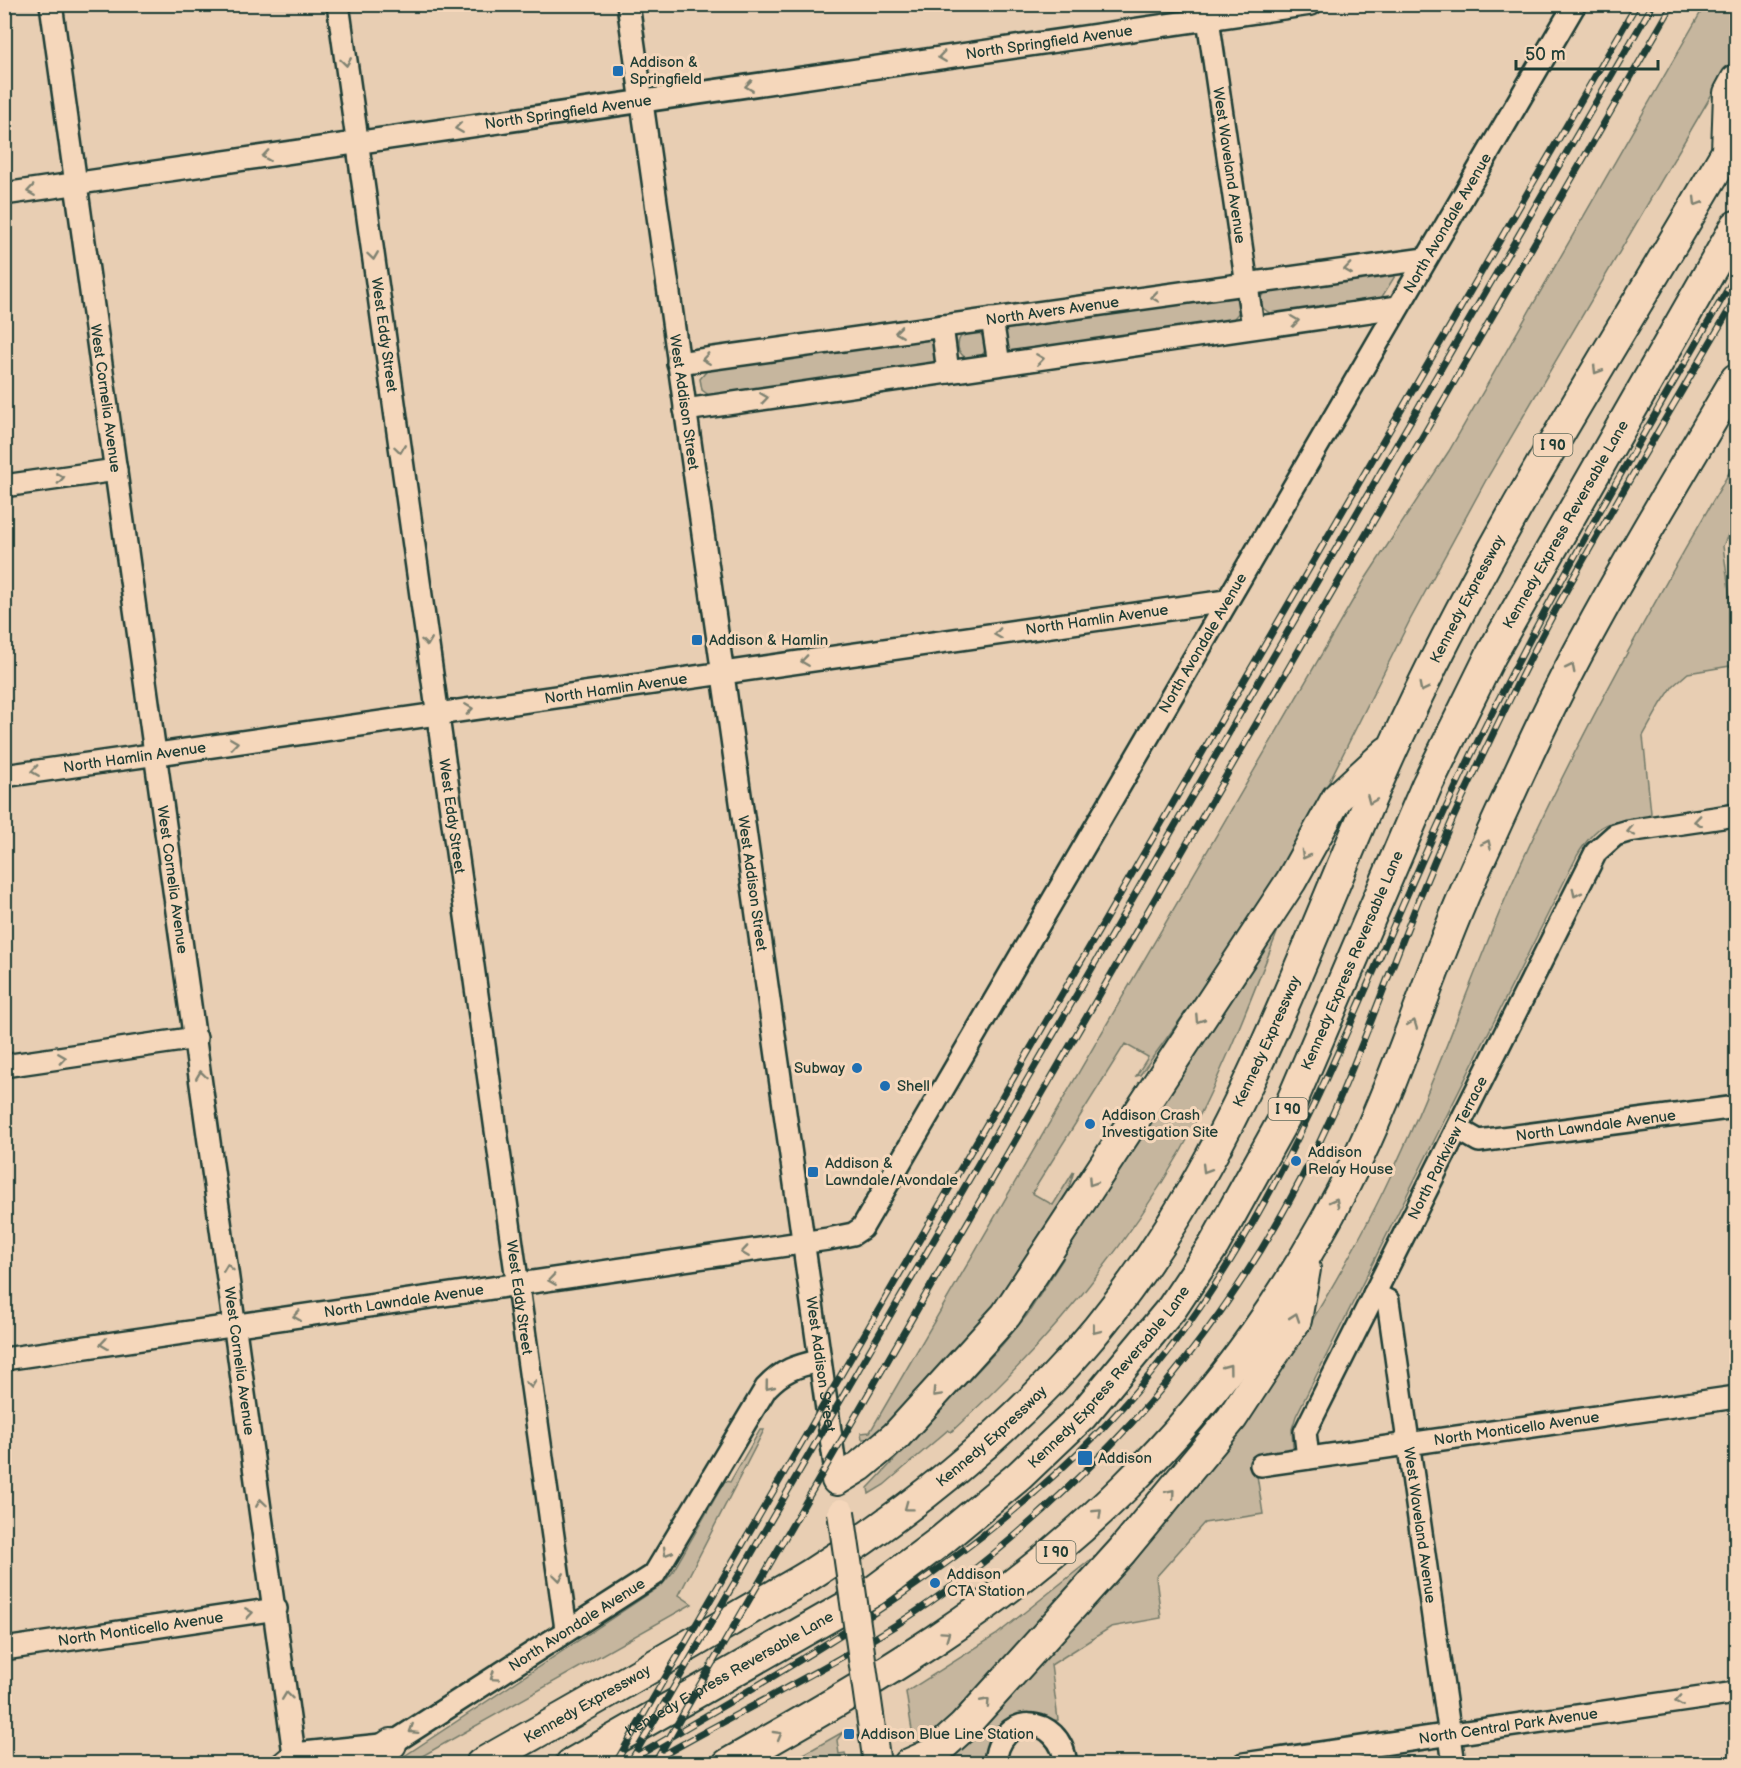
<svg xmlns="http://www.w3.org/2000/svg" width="1741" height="1768" viewBox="0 0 1741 1768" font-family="'Balsamiq Sans',sans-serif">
	<rect width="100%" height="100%" fill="#e8ceb3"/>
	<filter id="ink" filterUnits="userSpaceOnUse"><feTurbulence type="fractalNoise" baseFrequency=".0167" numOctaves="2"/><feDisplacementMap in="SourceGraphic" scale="12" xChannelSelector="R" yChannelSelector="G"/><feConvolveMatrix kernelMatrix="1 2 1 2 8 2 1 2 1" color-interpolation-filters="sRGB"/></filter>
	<g filter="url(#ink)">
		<path fill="#c6b69e" stroke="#727a69" stroke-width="1.5" d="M1705,5H1736V53L1486,480L1410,620L1299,842L1260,909L1140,1075L1136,1076L1148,1057L1125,1044L1032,1193L1053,1205L1074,1171L1068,1191L980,1326L879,1434L872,1439H862L861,1433L870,1432L1364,581L1449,451Z
			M1393,272L1395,276L1380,300L1281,314H1271L1260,306L1259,299L1270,287Z
			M1233,295L1237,299L1240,311L1230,323L1011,353L1005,349L1002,336L1011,325Z
			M958 345a14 14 0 1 1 28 0a14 14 0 1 1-28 0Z
			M932,337L937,340L936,362L931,365L721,396H710L702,390L700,379L710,367Z
			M1736,461V517L1723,546L1736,641V665L1688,673L1673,686L1661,704L1643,736L1651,813C1643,824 1622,819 1610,823C1595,827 1584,844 1577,856L1296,1416L1292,1429L1293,1448L1254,1456L1263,1514L1204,1523L1156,1577L1161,1618L1111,1627L1051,1665L1058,1720C1051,1722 1045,1715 1037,1714C1010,1712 980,1735 985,1763L945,1764L1300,1340C1336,1282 1369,1224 1397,1162C1439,1073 1470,979 1510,888C1576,740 1655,600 1736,461Z
			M1285,913C1253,993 1223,1075 1181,1151C1120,1257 1041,1350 951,1432L948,1430L884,1485L869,1494L868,1488L1002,1345L1027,1315L1063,1259L1058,1256Z
			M760,1430H764L679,1595L692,1604L410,1763H394L662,1585L672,1573L725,1481L730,1482Z
			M1094,1557L1099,1562C1067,1598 952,1736 914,1743L906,1692L996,1635Z
			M843,1732L837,1740L839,1754L845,1753L846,1756L826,1763H788Z"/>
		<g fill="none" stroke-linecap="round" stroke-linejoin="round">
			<g stroke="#1f3d34" stroke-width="26">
				<g id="minor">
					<path id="s1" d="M51,4L294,1754"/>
					<path id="s2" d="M338,4L566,1629"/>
					<path id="s3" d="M628,4L837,1480"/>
					<path id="s4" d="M1206,5L1253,327"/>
					<path id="s5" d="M4,194L1311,4"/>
					<path d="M992,319L999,364"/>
					<path d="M942,326L948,372"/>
					<path id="s6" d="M678,363L1425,259"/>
					<path d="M685,410L1398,307"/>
					<path d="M4,486L116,470"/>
					<path id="s7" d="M4,776L1226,601"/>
					<path d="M4,1066L196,1038"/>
					<path id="s8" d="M1458,1129L1479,1141L1736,1107"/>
					<path id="s9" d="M1374,1294L1388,1301L1454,1764"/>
					<path id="s10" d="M4,1359L828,1239L853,1234L862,1228L1575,4"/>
					<path id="s11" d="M1308,1458L1305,1432L1596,852L1615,835L1628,831L1736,815"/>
					<path id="s12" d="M1261,1465L1736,1397"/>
					<path id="s13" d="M4,1649L276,1609"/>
					<path id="s14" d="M282,1764L294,1754L391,1744L654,1575L766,1388C783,1370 796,1366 819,1361"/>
					<path d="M995,1764C998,1711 1060,1712 1066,1764"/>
					<path id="s15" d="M1244,1764L1736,1693"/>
				</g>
			</g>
			<g stroke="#1f3d34" stroke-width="30">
				<path id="major" d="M873,1736L877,1764"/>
			</g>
			<g stroke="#1f3d34" stroke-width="34">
				<g id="highway">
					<path d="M1727,152L1729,93L1736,80"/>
					<path d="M837,1480L860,1466L896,1436L1006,1315L1291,881L1337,798L1387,752"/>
					<path d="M362,1764L391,1744"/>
					<path id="s16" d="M481,1764C564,1717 648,1670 730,1621C757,1604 786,1590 813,1573C899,1518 981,1454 1052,1380C1225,1200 1293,969 1393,748C1490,534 1619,338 1736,136"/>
					<path id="s17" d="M571,1764L874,1591L942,1540L1019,1476L1082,1416L1172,1308L1214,1245L1286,1115L1427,785L1491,655L1736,226"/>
					<path d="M728,1764C874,1681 1004,1607 1125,1487C1221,1392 1301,1278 1359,1156C1403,1063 1432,964 1475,870C1512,790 1547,708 1590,631C1636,546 1687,463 1736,379"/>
					<path d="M909,1764L934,1753L963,1727L1122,1551L1232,1418L1296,1320L1305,1269"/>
				</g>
			</g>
			<use href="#minor" stroke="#f5d7bb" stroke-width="21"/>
			<use href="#major" stroke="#f5d7bb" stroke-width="26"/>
			<use href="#highway" stroke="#f5d7bb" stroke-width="30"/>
			<g stroke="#1f3d34" stroke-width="7">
				<path id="rail" d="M634,1758C798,1662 967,1568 1100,1431C1275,1250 1348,1015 1453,793C1537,614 1637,445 1736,275
					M658,1758C737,1713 819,1673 896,1625C973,1576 1047,1511 1111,1445C1204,1348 1279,1234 1334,1111C1379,1009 1414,901 1462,799C1498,723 1534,647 1576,573C1628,481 1683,390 1736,298
					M615,1764L1637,4
					M629,1764L1653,4
					M654,1764L1673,4"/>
			</g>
			<use href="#rail" stroke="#f5d7bb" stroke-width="4.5" stroke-dasharray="14" stroke-linecap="butt"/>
			<g stroke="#1f3d34" stroke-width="30" stroke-linecap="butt">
				<path id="major-bridge" d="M841,1512L873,1736"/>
			</g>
			<use href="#major-bridge" stroke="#f5d7bb" stroke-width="26"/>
		</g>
		<defs><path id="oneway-chevron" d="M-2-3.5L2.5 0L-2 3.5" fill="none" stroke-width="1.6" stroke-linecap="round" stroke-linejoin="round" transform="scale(1.5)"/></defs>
		<g stroke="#7f8271">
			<use href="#oneway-chevron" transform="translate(942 57) rotate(172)"/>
			<use href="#oneway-chevron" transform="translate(346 62) rotate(82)"/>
			<use href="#oneway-chevron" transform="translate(749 86) rotate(172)"/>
			<use href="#oneway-chevron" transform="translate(459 128) rotate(172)"/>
			<use href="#oneway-chevron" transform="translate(266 156) rotate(172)"/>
			<use href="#oneway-chevron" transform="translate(31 191) rotate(172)"/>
			<use href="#oneway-chevron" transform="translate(1697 202) rotate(121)"/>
			<use href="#oneway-chevron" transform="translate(373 256) rotate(82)"/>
			<use href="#oneway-chevron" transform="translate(1348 269) rotate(172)"/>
			<use href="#oneway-chevron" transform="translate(1155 297) rotate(172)"/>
			<use href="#oneway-chevron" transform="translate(1295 321) rotate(-8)"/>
			<use href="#oneway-chevron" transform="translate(899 332) rotate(172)"/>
			<use href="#oneway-chevron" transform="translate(706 359) rotate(172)"/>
			<use href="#oneway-chevron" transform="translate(1040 359) rotate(-8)"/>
			<use href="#oneway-chevron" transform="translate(1597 370) rotate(121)"/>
			<use href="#oneway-chevron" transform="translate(764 398) rotate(-8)"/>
			<use href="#oneway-chevron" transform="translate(400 449) rotate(82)"/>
			<use href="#oneway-chevron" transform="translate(60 478) rotate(-8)"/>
			<use href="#oneway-chevron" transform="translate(998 634) rotate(172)"/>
			<use href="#oneway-chevron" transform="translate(427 642) rotate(82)"/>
			<use href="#oneway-chevron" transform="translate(805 661) rotate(172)"/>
			<use href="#oneway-chevron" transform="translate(1571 668) rotate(-63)"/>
			<use href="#oneway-chevron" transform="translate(1423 688) rotate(117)"/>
			<use href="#oneway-chevron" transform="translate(469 709) rotate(-8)"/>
			<use href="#oneway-chevron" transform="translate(234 743) rotate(-8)"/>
			<use href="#oneway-chevron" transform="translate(35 771) rotate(172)"/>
			<use href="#oneway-chevron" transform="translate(1371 800) rotate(113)"/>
			<use href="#oneway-chevron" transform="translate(1698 821) rotate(172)"/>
			<use href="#oneway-chevron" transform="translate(1631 831) rotate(168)"/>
			<use href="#oneway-chevron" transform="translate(1487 844) rotate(-65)"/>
			<use href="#oneway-chevron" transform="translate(1305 855) rotate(119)"/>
			<use href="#oneway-chevron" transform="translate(1576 893) rotate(117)"/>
			<use href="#oneway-chevron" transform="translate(1199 1019) rotate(123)"/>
			<use href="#oneway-chevron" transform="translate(1413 1024) rotate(-69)"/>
			<use href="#oneway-chevron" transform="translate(62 1058) rotate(-8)"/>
			<use href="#oneway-chevron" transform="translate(201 1075) rotate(-98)"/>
			<use href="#oneway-chevron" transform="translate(1206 1169) rotate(121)"/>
			<use href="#oneway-chevron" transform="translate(1092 1182) rotate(124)"/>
			<use href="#oneway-chevron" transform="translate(1335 1202) rotate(-62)"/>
			<use href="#oneway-chevron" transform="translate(745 1252) rotate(172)"/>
			<use href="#oneway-chevron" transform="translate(228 1268) rotate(-98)"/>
			<use href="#oneway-chevron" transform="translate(552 1280) rotate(172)"/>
			<use href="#oneway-chevron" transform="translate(297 1316) rotate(172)"/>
			<use href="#oneway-chevron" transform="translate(1295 1317) rotate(-71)"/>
			<use href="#oneway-chevron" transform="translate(1096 1330) rotate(128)"/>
			<use href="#oneway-chevron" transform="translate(104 1344) rotate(172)"/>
			<use href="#oneway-chevron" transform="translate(1228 1368) rotate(-53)"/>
			<use href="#oneway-chevron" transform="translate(531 1384) rotate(82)"/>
			<use href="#oneway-chevron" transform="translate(769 1386) rotate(129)"/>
			<use href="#oneway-chevron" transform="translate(936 1393) rotate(133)"/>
			<use href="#oneway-chevron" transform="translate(1171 1493) rotate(-50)"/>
			<use href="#oneway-chevron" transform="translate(261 1503) rotate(-98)"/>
			<use href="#oneway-chevron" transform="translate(908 1507) rotate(143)"/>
			<use href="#oneway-chevron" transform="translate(1098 1513) rotate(-44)"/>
			<use href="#oneway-chevron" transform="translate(667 1552) rotate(121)"/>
			<use href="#oneway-chevron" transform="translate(559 1577) rotate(82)"/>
			<use href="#oneway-chevron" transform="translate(249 1613) rotate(-8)"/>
			<use href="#oneway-chevron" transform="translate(946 1635) rotate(-35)"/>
			<use href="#oneway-chevron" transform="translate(494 1677) rotate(146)"/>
			<use href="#oneway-chevron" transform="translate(287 1696) rotate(-97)"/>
			<use href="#oneway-chevron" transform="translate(1679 1701) rotate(172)"/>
			<use href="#oneway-chevron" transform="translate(986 1702) rotate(-48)"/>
			<use href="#oneway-chevron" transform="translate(413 1730) rotate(148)"/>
			<use href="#oneway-chevron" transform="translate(778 1735) rotate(-30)"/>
		</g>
	</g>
	<g fill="#1f6fb2" stroke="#f5d7bb" stroke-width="2">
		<rect x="612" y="65" width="12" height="12" rx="3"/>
		<rect x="691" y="634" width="12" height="12" rx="3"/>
		<circle cx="857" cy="1068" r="6"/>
		<circle cx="885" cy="1086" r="6"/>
		<circle cx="1090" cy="1124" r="6"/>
		<circle cx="1296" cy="1161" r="6"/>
		<rect x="807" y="1166" width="12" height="12" rx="3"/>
		<rect x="1077" y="1450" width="16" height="16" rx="3"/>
		<circle cx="935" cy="1583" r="6"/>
		<rect x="843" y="1728" width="12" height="12" rx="3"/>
	</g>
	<g text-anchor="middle" stroke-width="6" stroke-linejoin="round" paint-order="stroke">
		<g fill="#f5d7bb" stroke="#5f6b5c" stroke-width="1.5">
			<rect x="1533.5" y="434" width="39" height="22" rx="4.5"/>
			<rect x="1268.5" y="1098" width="39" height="22" rx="4.5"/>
			<rect x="1036.5" y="1541" width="39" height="22" rx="4.5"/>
		</g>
		<g font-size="14" font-weight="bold" fill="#1f3d34">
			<text x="1553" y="450">I 90</text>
			<text x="1288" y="1114">I 90</text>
			<text x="1056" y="1557">I 90</text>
		</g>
		<g font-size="15" fill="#1f3d34" stroke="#f5d7bb">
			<text dy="5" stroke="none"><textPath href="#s5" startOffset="1056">North Springfield Avenue</textPath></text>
			<text dy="5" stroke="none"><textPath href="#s5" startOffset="570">North Springfield Avenue</textPath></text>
			<text dy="5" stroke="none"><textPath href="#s4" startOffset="162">West Waveland Avenue</textPath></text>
			<text dy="5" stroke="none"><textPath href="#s10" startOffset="2032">North Avondale Avenue</textPath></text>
			<text dy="5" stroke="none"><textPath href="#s6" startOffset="378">North Avers Avenue</textPath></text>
			<text dy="5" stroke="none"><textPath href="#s2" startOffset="334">West Eddy Street</textPath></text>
			<text dy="5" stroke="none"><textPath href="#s1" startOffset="398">West Cornelia Avenue</textPath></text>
			<text dy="5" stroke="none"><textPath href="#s3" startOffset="402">West Addison Street</textPath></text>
			<text dy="5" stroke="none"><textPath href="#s17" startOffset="1640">Kennedy Express Reversable Lane</textPath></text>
			<text dy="5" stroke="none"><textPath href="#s16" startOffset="1580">Kennedy Expressway</textPath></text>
			<text dy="5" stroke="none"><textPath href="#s7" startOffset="1104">North Hamlin Avenue</textPath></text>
			<text dy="5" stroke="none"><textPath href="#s10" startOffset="1546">North Avondale Avenue</textPath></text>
			<text dy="5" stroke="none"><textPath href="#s7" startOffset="618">North Hamlin Avenue</textPath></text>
			<text dy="5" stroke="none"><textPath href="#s7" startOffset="132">North Hamlin Avenue</textPath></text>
			<text dy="5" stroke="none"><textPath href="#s2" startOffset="820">West Eddy Street</textPath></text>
			<text dy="5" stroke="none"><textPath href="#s1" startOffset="884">West Cornelia Avenue</textPath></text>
			<text dy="5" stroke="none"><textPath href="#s3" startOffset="888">West Addison Street</textPath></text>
			<text dy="5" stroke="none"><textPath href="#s17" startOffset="1154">Kennedy Express Reversable Lane</textPath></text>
			<text dy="5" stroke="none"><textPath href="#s16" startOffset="1094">Kennedy Expressway</textPath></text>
			<text dy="5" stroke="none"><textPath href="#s8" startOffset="142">North Lawndale Avenue</textPath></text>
			<text dy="5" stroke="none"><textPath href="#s11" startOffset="344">North Parkview Terrace</textPath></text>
			<text dy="5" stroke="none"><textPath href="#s2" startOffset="1306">West Eddy Street</textPath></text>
			<text dy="5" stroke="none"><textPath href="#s10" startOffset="404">North Lawndale Avenue</textPath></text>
			<text dy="5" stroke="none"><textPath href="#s1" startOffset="1370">West Cornelia Avenue</textPath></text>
			<text dy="5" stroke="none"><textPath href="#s3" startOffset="1374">West Addison Street</textPath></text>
			<text dy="5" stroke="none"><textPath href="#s17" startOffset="668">Kennedy Express Reversable Lane</textPath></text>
			<text dy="5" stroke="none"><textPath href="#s12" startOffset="258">North Monticello Avenue</textPath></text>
			<text dy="5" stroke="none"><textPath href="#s16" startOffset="608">Kennedy Expressway</textPath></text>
			<text dy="5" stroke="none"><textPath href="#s9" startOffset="242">West Waveland Avenue</textPath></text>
			<text dy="5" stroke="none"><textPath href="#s14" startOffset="334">North Avondale Avenue</textPath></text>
			<text dy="5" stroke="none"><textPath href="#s13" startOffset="138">North Monticello Avenue</textPath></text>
			<text dy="5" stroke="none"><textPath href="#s17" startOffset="182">Kennedy Express Reversable Lane</textPath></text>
			<text dy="5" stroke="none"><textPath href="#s16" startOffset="122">Kennedy Expressway</textPath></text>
			<text dy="5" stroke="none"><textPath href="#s15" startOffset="267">North Central Park Avenue</textPath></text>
		</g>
		<g font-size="15" fill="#1f3d34" stroke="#f5d7bb" text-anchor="start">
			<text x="630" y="67">Addison &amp;<tspan x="630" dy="17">Springfield</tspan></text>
			<text x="709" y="645">Addison &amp; Hamlin</text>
			<text x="845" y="1073" text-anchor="end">Subway</text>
			<text x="897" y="1091">Shell</text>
			<text x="1102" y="1120">Addison Crash<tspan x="1102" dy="17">Investigation Site</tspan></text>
			<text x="1308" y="1157">Addison<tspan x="1308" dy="17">Relay House</tspan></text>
			<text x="825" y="1168">Addison &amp;<tspan x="825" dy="17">Lawndale/Avondale</tspan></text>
			<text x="1098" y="1463">Addison</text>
			<text x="947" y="1579">Addison<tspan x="947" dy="17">CTA Station</tspan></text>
			<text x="861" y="1739">Addison Blue Line Station</text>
		</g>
	</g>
	<rect width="1741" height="1768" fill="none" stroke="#f5d7bb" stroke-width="24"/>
	<rect x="12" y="12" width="1717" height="1744" fill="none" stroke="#1f3d34" stroke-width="2" filter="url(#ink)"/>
	<path d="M1516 60v9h142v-9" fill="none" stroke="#1f3d34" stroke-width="3"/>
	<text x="1525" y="60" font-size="18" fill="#1f3d34" stroke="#f5d7bb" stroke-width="4.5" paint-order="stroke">50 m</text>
</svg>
